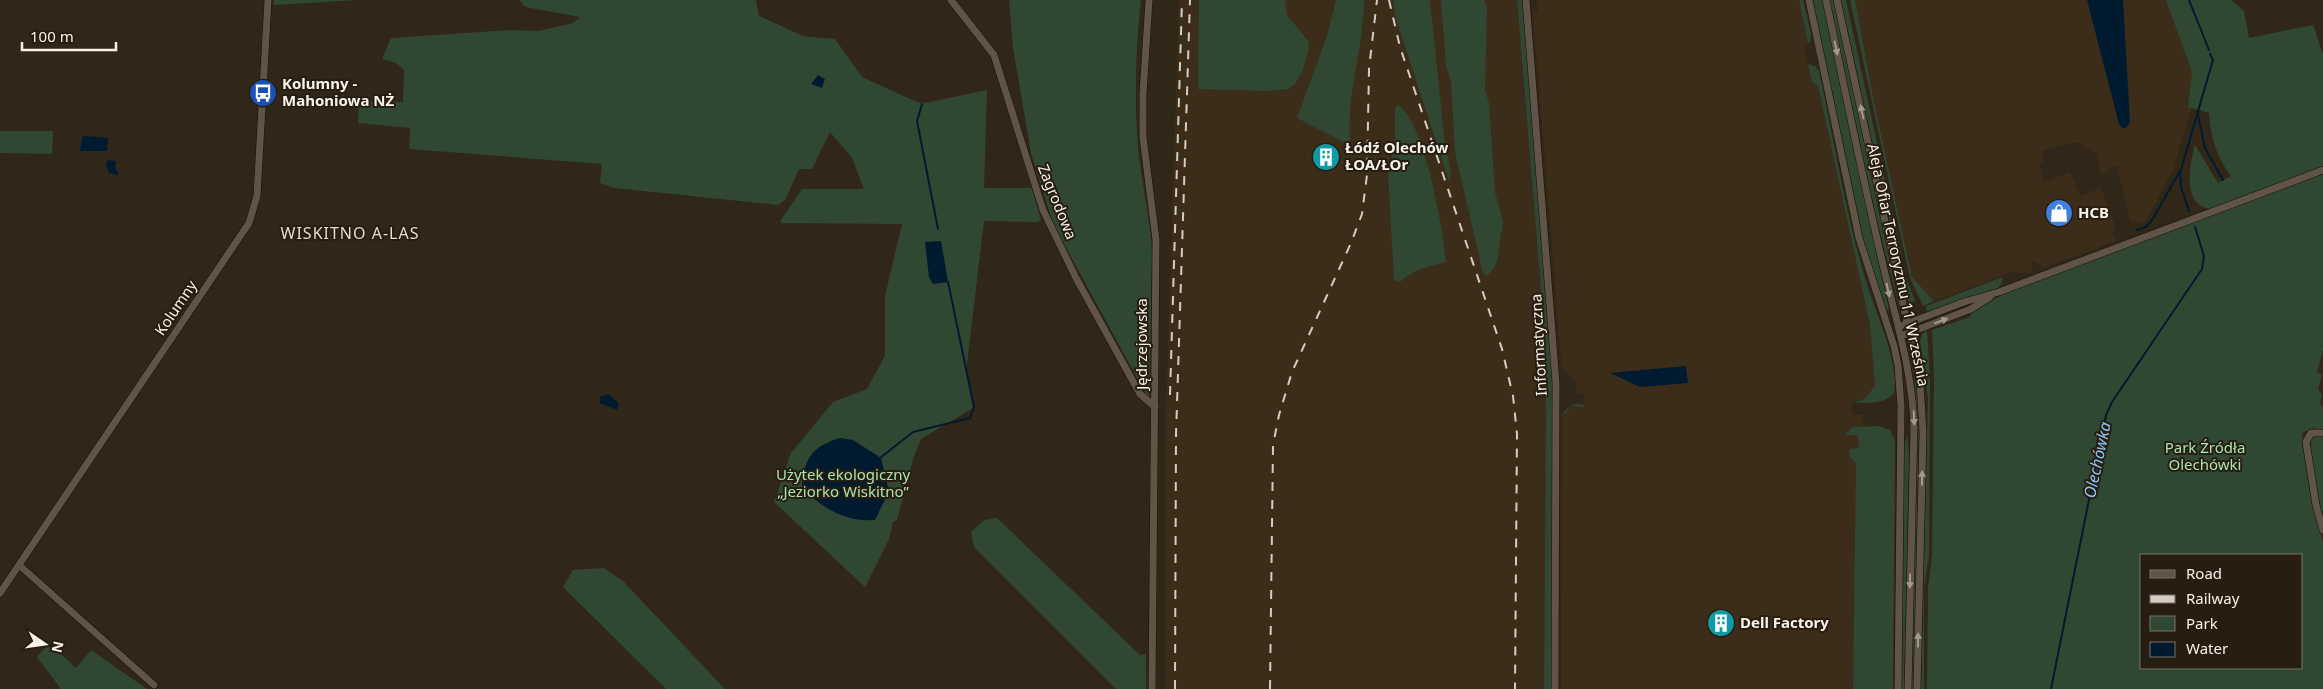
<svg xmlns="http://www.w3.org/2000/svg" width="2323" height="689" viewBox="0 0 2323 689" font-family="'Noto Sans',sans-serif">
	<rect width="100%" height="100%" fill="#312719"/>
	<path fill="#3b2d19" d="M1179,0H1517L1543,313L1546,402L1544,689H1165V444Z
		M1536,0H1799L1808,43L1804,46L1812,82L1818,86L1870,325L1875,386L1863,400L1853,401L1851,408L1852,415H1863L1881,689H1561L1562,417L1571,406L1583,407L1584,394H1576L1577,381L1562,370L1533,12L1538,11Z
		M1855,0H2179L2199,82L2173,170L2146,221L2141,223L2130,220L2117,166L2108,168L2109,172L2101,174L2096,154L2078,142L2042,150L2044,162L2039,163L2044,182L2070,172L2080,196L2101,188L2116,229L2112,231L2116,241L2043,268L2036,261L2032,262V273L2011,272L1934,301L1912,277L1874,102Z"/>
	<path fill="#304732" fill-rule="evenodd" d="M274,0H358L274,5Z
		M519,0H756L759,16L803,36L835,39L862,77L917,102L925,103L987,90L984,188H1032L1041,220L1037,222L984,221L966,372L973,408L921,439L914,456L897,520L893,522L889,539L865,587L774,502L791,453L833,402L867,389L885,356V296L902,224L781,223V220L802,189H864L852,158L830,132L812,169H799L785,200L778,205L614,188L600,183L602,164L409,149L410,128L358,123L359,101L403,102L404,70L396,63L382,59L391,38L510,30L538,31L573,23L580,17L525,7Z
		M1009,0H1141C1136,44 1134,101 1138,146C1141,183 1151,219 1152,256L1149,397L1147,396L1054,226L1031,153L1013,48Z
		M1199,0H1285L1287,15L1308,41L1309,49L1303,70L1295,84L1288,89L1269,91L1198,89Z
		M1336,0H1364C1364,47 1346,94 1350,141L1345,143L1297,118L1327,36Z
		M1393,0H1430L1444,135L1451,175L1449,181L1396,19Z
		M1441,0H1484L1487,7L1485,90L1489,103L1495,192L1503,222L1497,261L1493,270L1486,276L1483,273L1455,152L1451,81L1446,66Z
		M1517,0H1523L1552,366V689H1544L1546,402L1543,313Z
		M1799,0H1803L1811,34L1810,42L1804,46L1808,43Z
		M1813,0H1822L1889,309L1886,310L1864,242Z
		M1829,0H1834L1901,306H1899L1875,213Z
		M1841,0H1846L1902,258L1895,246Z
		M1850,0H1855L1874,102L1912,277L1934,301L1923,306L1910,278Z
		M2166,0H2231L2244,11L2249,38L2313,25L2323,54V166L2209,209C2181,203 2190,164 2195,145L2218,183L2231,176C2216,156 2211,138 2209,113L2188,107L2192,72Z
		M1808,64L1815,66L1819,71C1836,148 1847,228 1873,302C1880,321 1900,372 1894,391C1889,405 1864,403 1852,402L1863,400L1875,386L1870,325L1818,86L1812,82Z
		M1398,105C1425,122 1443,229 1446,262C1428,266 1413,270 1400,282L1394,280L1388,173L1395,143V109Z
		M0,131H53L52,154L0,153Z
		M2323,174V350L2317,372L2322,374L2318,390L2322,394L2320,404L2323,407V430L2313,428L2302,433L2309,487L2323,542V689H1927L1928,588L1932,556L1934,377L1932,330L1970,317L1972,312L2007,292ZM2142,555H2302V668H2142Z
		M2003,277L2002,283L1998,288L1927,312L1926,306Z
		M1906,278L1915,301L1908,304L1905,279Z
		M1927,330L1930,376L1929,556L1924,588V689H1921L1928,399L1920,341L1922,334Z
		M1907,341L1915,369L1919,417L1914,689H1912V651L1917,422L1914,377Z
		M1576,404L1584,405V407L1571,406L1562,417L1560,689L1562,418C1563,411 1568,406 1576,404Z
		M1879,426L1890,430L1895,441L1893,689H1853L1856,464L1850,457V449L1859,448L1858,435H1845L1853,427Z
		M1907,435L1909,453L1904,689H1902L1904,446Z
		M2313,436H2323V512L2320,507C2317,490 2305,450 2313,436Z
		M997,518L1140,655L1146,654V689H1116L974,547L971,532L984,520Z
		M604,568L623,581L725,689H666L563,587L573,570Z
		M49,643L76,668L91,650L147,689H61L37,657Z"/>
	<path fill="#001b30" d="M2087,0H2123L2130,122L2126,128H2122L2119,124Z
		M818,75L825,79L822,88L811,84Z
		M84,136L108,138L107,151H80L82,137Z
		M108,160L116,161L115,168L118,172V175L109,173L106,164Z
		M941,241L948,282L933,284L929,277L925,242Z
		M1686,366L1688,383L1640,387L1610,373Z
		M608,394L619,403L617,410L600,403V397Z
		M840,438L853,440L881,458L889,491L875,520C845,522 824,509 802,488C803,460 812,446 840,438Z"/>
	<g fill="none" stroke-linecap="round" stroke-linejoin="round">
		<path stroke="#001b30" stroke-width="2" d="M2189,0L2209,50
			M922,104L917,121L938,229
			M2198,115L2205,148L2223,180
			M2189,211L2181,187L2180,173L2213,60L2210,54
			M2137,230L2146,227L2152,220L2180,171
			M880,458L913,432L970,418L974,407L948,282
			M2051,689L2106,415L2112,402L2202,269L2204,256L2195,227"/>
		<g stroke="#190f04" stroke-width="8">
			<path id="minor" d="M951,0L994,55L1043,210L1076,278L1140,394L1155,407
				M1149,0L1143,94V137L1156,240L1152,689
				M1526,0L1556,383L1555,689
				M1809,0L1859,238L1894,346L1898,365L1901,406L1898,689
				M1826,0C1844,85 1861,171 1881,256C1894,315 1912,366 1914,427L1908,689
				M1837,0L1920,382L1923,433L1917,689
				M1898,327L1964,302L1999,292L2323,170
				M1901,336L1971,309L1990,297
				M2323,433H2311L2306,442L2316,505L2323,530
				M19,565L154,685
				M0,593L249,223L257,196L268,0"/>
		</g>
		<use href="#minor" stroke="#5f5445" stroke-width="7"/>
		<path stroke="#d5cdc3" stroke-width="2" stroke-dasharray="9 9" stroke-linecap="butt" d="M1389,0L1400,47L1502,349L1513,396L1517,434L1515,689
			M1170,395L1182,0
			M1175,689L1176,435L1190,0
			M1270,689L1273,445L1279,415L1292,372L1351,243L1362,214L1367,175L1369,69L1377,0"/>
	</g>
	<defs><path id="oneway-solid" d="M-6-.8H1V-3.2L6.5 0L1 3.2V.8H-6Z" transform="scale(1.25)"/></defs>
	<g fill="#a49b8f">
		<use href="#oneway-solid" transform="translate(1836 48) rotate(78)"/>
		<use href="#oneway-solid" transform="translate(1862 112) rotate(-102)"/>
		<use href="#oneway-solid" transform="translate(1888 290) rotate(77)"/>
		<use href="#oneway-solid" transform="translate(1941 321) rotate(-21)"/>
		<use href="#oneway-solid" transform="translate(1914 418) rotate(88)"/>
		<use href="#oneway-solid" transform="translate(1922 478) rotate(-89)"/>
		<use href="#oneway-solid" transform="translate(1910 581) rotate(91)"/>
		<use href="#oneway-solid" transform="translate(1918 640) rotate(-89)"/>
	</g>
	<defs>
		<g id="bus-disc" transform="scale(1.4375)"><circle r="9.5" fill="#1a4fb4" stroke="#271d10"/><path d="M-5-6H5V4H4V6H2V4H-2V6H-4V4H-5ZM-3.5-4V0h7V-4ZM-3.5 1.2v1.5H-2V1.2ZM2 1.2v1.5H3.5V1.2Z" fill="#fff"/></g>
		<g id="building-disc" transform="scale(1.4375)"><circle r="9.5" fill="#0f9aa8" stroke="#271d10"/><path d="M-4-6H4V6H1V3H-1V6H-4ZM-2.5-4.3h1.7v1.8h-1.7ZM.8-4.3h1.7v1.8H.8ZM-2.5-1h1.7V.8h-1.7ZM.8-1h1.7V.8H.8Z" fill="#fff"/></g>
		<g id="shop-disc" transform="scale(1.4375)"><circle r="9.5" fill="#3f7fe0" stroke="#271d10"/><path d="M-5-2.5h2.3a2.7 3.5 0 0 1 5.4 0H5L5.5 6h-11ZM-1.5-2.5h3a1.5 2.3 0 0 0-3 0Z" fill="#fff"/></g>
	</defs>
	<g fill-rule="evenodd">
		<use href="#bus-disc" x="263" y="93"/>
		<use href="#building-disc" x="1326" y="157"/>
		<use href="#shop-disc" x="2059" y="213"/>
		<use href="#building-disc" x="1721" y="623"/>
	</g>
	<g text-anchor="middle" stroke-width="4" stroke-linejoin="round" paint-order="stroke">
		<g font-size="15" font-weight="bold" fill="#f9f2e9" stroke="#271d10" text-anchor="start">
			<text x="282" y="89">Kolumny -<tspan x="282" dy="17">Mahoniowa NŻ</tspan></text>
			<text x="1345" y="153">Łódź Olechów<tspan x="1345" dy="17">ŁOA/ŁOr</tspan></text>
			<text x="2078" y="218">HCB</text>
			<text x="1740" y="628">Dell Factory</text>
		</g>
		<g font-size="15" fill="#f9f2e9" stroke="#271d10">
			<text transform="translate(1057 202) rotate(68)" y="5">Zagrodowa</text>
			<text transform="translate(1898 265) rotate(78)" y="5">Aleja Ofiar Terroryzmu 11 Września</text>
			<text transform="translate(176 308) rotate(-56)" y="5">Kolumny</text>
			<text transform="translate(1142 344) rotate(-90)" y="5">Jędrzejowska</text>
			<text transform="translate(1539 345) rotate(-93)" y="5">Informatyczna</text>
		</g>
		<g font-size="15" fill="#a9e5ae" stroke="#271d10">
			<text x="2205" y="453">Park Źródła<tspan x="2205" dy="17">Olechówki</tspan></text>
			<text x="843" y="480">Użytek ekologiczny<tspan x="843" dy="17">„Jeziorko Wiskitno”</tspan></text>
		</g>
		<g font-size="16" letter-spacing="1" fill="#e9dbca" stroke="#271d10">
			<text x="350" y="239">WISKITNO A-LAS</text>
		</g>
		<g font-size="16" font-style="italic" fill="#8ac8fc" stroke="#271d10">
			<text transform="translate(2097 460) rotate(-78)" y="6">Olechówka</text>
		</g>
	</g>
	<rect x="2140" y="554" width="162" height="115" fill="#271d10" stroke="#7b7267"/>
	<rect x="2150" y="570" width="25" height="8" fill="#5f5445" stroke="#7b7267"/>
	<text x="2186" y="579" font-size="15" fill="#f9f2e9">Road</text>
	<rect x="2150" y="595" width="25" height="8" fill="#d5cdc3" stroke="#7b7267"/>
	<text x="2186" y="604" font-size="15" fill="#f9f2e9">Railway</text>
	<rect x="2150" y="616" width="25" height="15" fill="#304732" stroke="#7b7267"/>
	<text x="2186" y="629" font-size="15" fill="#f9f2e9">Park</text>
	<rect x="2150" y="642" width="25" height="15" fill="#001b30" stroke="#7b7267"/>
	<text x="2186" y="654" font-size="15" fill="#f9f2e9">Water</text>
	<g transform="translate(45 644) rotate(103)" stroke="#271d10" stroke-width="4" paint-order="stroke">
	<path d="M0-4L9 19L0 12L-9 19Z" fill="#f9f2e9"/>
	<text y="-8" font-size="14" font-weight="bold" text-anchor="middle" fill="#f9f2e9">N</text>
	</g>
	<path d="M22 42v8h94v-8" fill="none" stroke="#f9f2e9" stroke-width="2.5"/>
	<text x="30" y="42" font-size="15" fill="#f9f2e9" stroke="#271d10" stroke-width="4" paint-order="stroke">100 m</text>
</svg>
